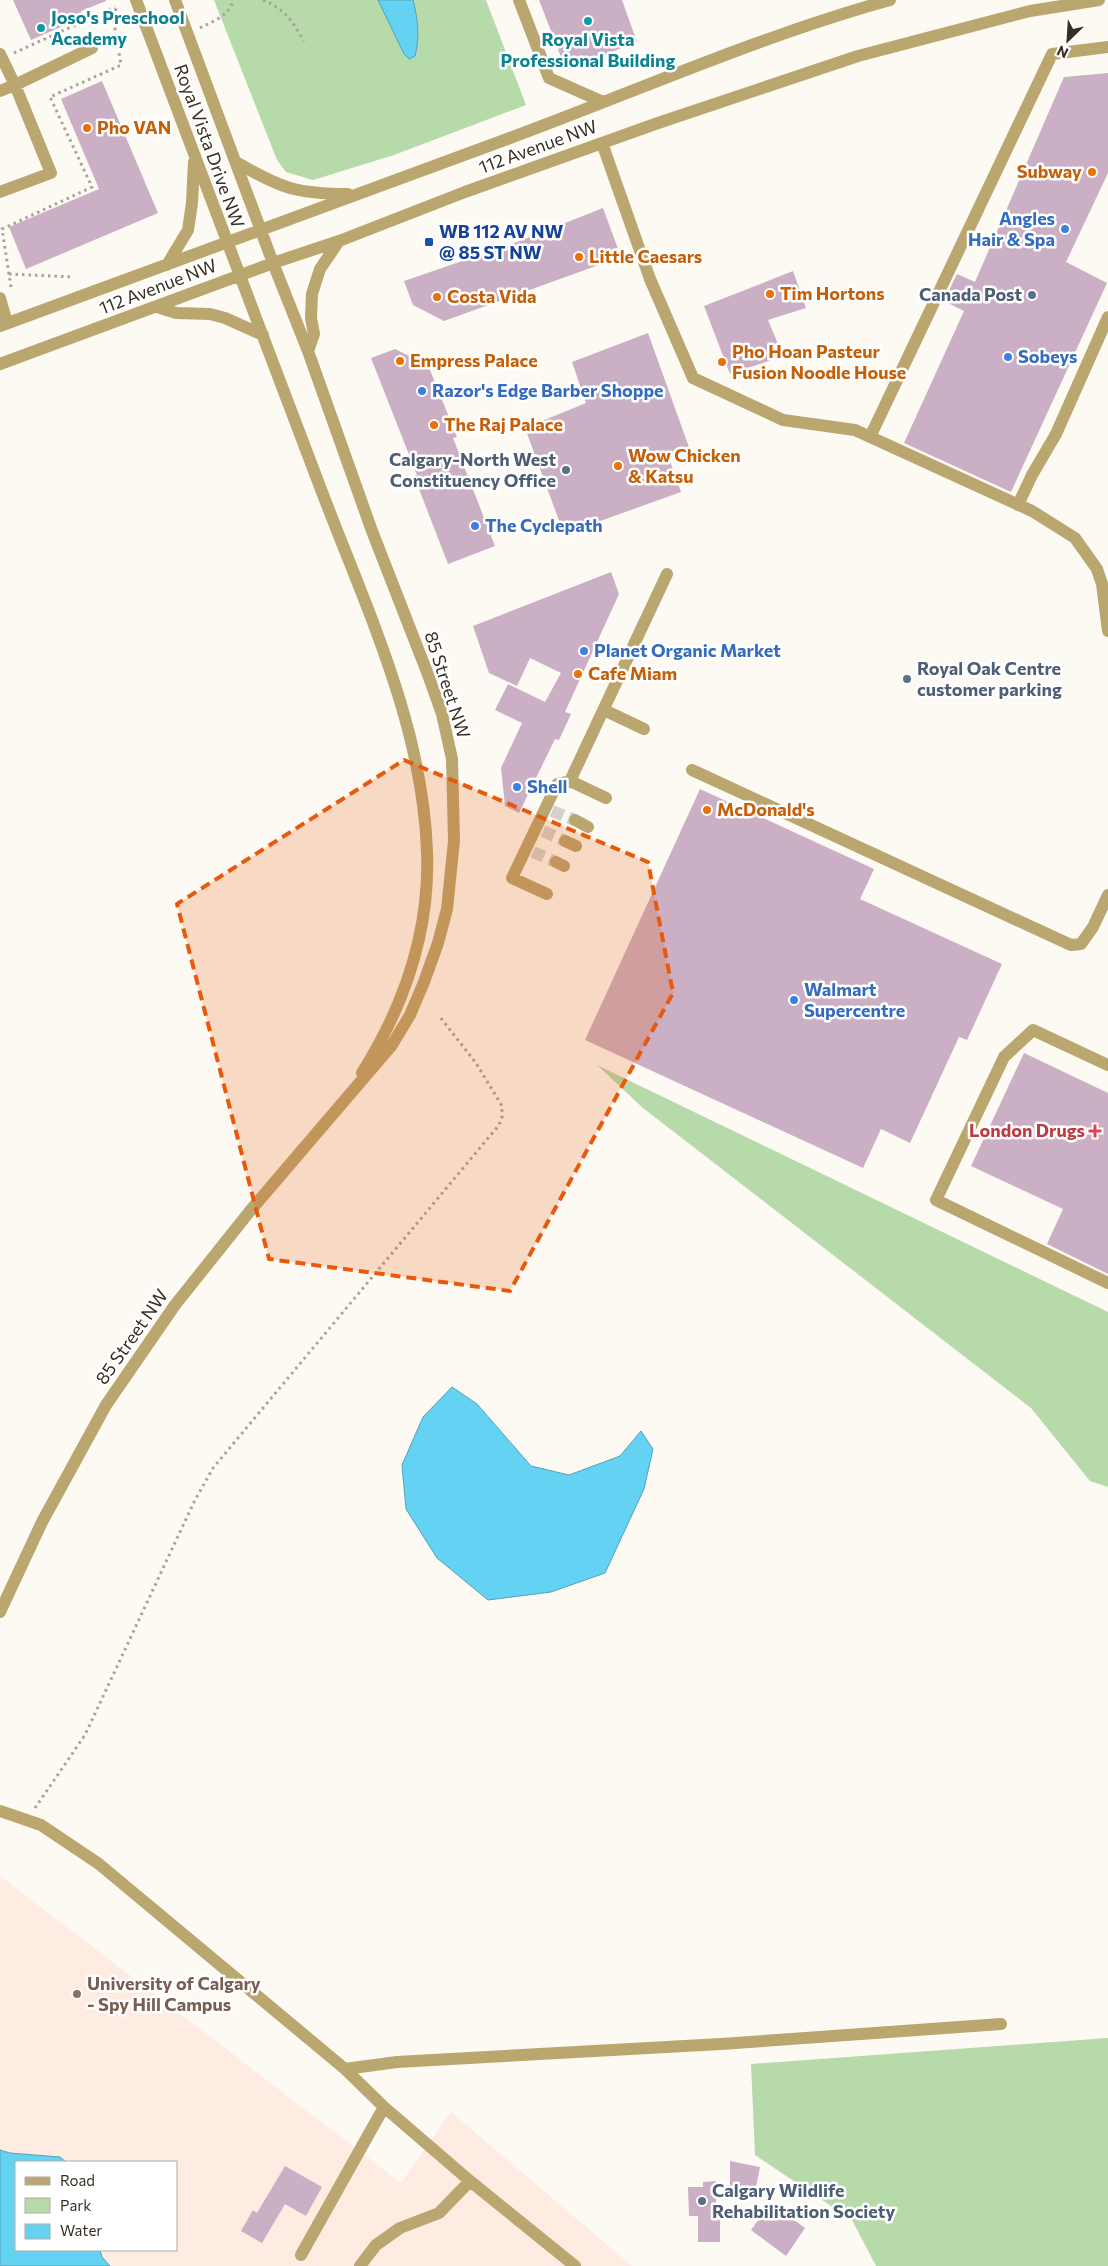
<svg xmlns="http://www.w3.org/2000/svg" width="1108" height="2266" viewBox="0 0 1108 2266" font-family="Commissioner,sans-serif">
	<rect width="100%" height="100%" fill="#fdf9f3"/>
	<path fill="#feebe2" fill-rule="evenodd" d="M0,1876L401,2183L451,2112L632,2266H0ZM16,2162H176V2250H16Z"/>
	<path fill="#b7daaa" d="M214,0H486L526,105L394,155L313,180L286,172L277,160Z
		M597,1065L1108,1312V1487L1090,1481L1031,1408L643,1108Z
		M1108,2038V2266H876L852,2220L755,2155L751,2064Z"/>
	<path fill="#64d2f3" stroke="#56a1b5" d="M378,0H413C418,19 420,37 415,56L409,59L404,54Z
		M452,1387L477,1404L531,1466L569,1475L620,1456L641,1431L653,1449L644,1489L605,1573L551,1592L488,1600L437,1558L406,1509L402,1465L423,1417Z
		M0,2150L10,2153L60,2157L66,2162H16V2250H100L102,2257L110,2266H0Z"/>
	<path fill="#cbafc5" d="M13,0H106V1L81,11L84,17L31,40Z
		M539,0H622L637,42L566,70Z
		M1108,73V173L1066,262L1107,283L1011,492L904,443L964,311L944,301L957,274L975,282L1064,77Z
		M102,81L158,213L26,269L9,227L99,189L61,99Z
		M603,208L621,257L444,321L413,305L404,281L512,244Z
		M793,271L806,308L768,320L783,356L730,374L704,306Z
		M648,333L690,450L669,458L681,492L564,534L525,428L586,403L572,362Z
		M395,349L428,365L457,437L453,438L495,546L448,564L414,476L417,475L371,358Z
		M611,572L619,594L565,712L571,714L559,740L555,739L519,813L505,806L501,768L522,723L495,710L508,684L545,702L561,673L530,658L517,686L489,673L473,626Z
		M700,789L874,869L860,899L1002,964L967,1040L959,1037L910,1143L881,1129L863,1168L585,1040Z
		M1024,1053L1108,1093V1274L1047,1244L1063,1209L971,1166Z
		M730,2161L760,2167L756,2187L730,2186Z
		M285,2166L322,2187L306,2216L285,2204L262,2243L241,2231L253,2210L257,2213Z
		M716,2181V2216H720V2242H698V2216H689L688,2187H703V2182Z
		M771,2203L805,2228L786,2256L751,2230Z"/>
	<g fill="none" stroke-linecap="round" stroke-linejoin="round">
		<path stroke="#d5d1ca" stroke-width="12" stroke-dasharray="12 6" stroke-linecap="butt" d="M552,811L575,820
			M543,831L565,841
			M533,852L556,862"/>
		<path stroke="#a8a29a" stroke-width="3" stroke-dasharray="2.5 4" stroke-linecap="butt" d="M263,0C286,10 292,21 304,41
			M200,28C213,21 230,16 233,0
			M14,53L115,7
			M9,274L74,277
			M11,287L2,229L92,187L50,97L121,65L114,22L116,7
			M35,1808L85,1735L194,1502L213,1468L499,1125L502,1117V1106L476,1063L440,1017"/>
		<path stroke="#baa66f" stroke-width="12" d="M136,0C197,164 260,328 322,492C366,608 423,726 427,852C430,932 404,1006 362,1073
			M519,0L549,78L603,102
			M0,54L15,85L92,48
			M0,91L15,85L51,173L0,192
			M602,143L650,279L693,378L783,420L855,430L1032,511L1075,538L1097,569L1102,584L1108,631
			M236,162C280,188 297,194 348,194
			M167,265L188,230L192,203L194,162
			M0,298L7,323
			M157,307L176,313L210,314L225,318L263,335
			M0,326C170,264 340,201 510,138C637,91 760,36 890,0
			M308,351L314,334L311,318L312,294L320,269L339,241
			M0,364L273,263L339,241L465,192L658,123L858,56L1030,11L1099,0
			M870,437L1052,54L1108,47
			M1018,505L1032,475L1056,434L1108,317
			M604,710L644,729
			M692,770L1071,945L1081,944L1093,927L1108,895
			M606,798L570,781L667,574
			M575,820L588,827
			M565,841L576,846
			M556,862L564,866
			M547,894L512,878L557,784L570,781
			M1108,1065L1033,1030L1004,1057L936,1200L1108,1283
			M0,1612L42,1522L106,1405L175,1305L250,1211L392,1045L410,1015L424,982L438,943L447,909L454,841L452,759L442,714L427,672L372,531L308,351L273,263L175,0
			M0,1811L41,1825L99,1864L345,2069L384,2107L470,2181L575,2266
			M345,2069L397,2062L721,2044L1001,2024
			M301,2255L384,2107
			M360,2266L376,2245L400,2228L439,2213L470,2181"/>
	</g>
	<path fill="#e8590c" fill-opacity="0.2" stroke="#e8590c" stroke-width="4" stroke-dasharray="10 6" stroke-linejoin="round" d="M404,760L648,862L673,993L510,1291L269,1259L177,904Z"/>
	<g fill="#0f9aa8" stroke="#fff" stroke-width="2">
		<circle cx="588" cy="21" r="5"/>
		<circle cx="41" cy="28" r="5"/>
	</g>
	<g fill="#e8710a" stroke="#fff" stroke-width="2">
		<circle cx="87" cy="128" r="5"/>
		<circle cx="1092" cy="172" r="5"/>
		<circle cx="579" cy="257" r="5"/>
		<circle cx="770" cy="294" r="5"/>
		<circle cx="437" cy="297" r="5"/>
		<circle cx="400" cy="361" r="5"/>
		<circle cx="722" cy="362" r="5"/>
		<circle cx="434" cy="425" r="5"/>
		<circle cx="618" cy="466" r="5"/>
		<circle cx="578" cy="674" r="5"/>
		<circle cx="707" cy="810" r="5"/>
	</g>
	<g fill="#3f7fe0" stroke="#fff" stroke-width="2">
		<circle cx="1065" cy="229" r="5"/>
		<circle cx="1008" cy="357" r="5"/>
		<circle cx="422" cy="391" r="5"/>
		<circle cx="475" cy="526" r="5"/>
		<circle cx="584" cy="651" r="5"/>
		<circle cx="517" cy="787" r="5"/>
		<circle cx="794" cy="1000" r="5"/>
	</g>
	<rect fill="#1a4fb4" stroke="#fff" stroke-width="2" x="424" y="237" width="10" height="10" rx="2.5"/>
	<g fill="#5c6f8a" stroke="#fff" stroke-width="2">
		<circle cx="1032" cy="295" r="5"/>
		<circle cx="566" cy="470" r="5"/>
		<circle cx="907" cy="679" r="5"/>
		<circle cx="702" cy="2201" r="5"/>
	</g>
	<path fill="#e0444e" stroke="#fff" stroke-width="2" d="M1092.5 1123.5h5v5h5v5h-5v5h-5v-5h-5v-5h5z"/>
	<circle fill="#8d6e63" stroke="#fff" stroke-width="2" cx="77" cy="1994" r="5"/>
	<g text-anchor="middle" stroke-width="5" stroke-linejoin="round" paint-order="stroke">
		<g font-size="18" font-weight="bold" fill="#0d838f" stroke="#fff" text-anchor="start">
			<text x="51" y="24">Joso's Preschool<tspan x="51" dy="21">Academy</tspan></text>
			<text x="588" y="46" text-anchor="middle">Royal Vista<tspan x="588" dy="21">Professional Building</tspan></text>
		</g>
		<g font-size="18" font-weight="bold" fill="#c56008" stroke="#fff" text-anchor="start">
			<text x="97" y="134">Pho VAN</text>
			<text x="1082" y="178" text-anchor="end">Subway</text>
			<text x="589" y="263">Little Caesars</text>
			<text x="780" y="300">Tim Hortons</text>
			<text x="447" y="303">Costa Vida</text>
			<text x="732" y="358">Pho Hoan Pasteur<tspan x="732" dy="21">Fusion Noodle House</tspan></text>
			<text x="410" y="367">Empress Palace</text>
			<text x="444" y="431">The Raj Palace</text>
			<text x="628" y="462">Wow Chicken<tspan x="628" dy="21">&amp; Katsu</tspan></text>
			<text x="588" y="680">Cafe Miam</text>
			<text x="717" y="816">McDonald's</text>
		</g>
		<g font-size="18" fill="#372f24" stroke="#fff">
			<text transform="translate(209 146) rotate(70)" y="6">Royal Vista Drive NW</text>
			<text transform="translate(538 147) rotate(-20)" y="6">112 Avenue NW</text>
			<text transform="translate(158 287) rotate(-21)" y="6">112 Avenue NW</text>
			<text transform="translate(447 685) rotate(72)" y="6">85 Street NW</text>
			<text transform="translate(132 1337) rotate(-55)" y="6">85 Street NW</text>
		</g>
		<g font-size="18" font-weight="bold" fill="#366cbe" stroke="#fff" text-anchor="start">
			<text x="1055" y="225" text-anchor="end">Angles<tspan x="1055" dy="21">Hair &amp; Spa</tspan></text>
			<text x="1018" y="363">Sobeys</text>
			<text x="432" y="397">Razor's Edge Barber Shoppe</text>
			<text x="485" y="532">The Cyclepath</text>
			<text x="594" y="657">Planet Organic Market</text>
			<text x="527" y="793">Shell</text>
			<text x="804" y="996">Walmart<tspan x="804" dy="21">Supercentre</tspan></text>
		</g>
		<g font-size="18" font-weight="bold" fill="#164399" stroke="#fff" text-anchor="start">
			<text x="439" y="238">WB 112 AV NW<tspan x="439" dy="21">@ 85 ST NW</tspan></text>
		</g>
		<g font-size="18" font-weight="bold" fill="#4e5e75" stroke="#fff" text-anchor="end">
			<text x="1022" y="301">Canada Post</text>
			<text x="556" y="466">Calgary-North West<tspan x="556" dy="21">Constituency Office</tspan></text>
			<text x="917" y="675" text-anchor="start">Royal Oak Centre<tspan x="917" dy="21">customer parking</tspan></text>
			<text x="712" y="2197" text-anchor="start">Calgary Wildlife<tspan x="712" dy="21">Rehabilitation Society</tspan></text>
		</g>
		<g font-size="18" font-weight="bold" fill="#be3a42" stroke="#fff" text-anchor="end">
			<text x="1085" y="1137">London Drugs</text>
		</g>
		<g font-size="18" font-weight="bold" fill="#785e54" stroke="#fff" text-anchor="start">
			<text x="87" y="1990">University of Calgary<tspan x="87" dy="21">- Spy Hill Campus</tspan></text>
		</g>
	</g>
	<rect x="15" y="2161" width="162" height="90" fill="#ffffff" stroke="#afaca7"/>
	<rect x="25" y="2177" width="25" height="8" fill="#baa66f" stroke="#afaca7"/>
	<text x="60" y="2186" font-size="15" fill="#372f24">Road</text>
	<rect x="25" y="2198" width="25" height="15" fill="#b7daaa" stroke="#afaca7"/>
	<text x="60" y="2211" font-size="15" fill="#372f24">Park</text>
	<rect x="25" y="2224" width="25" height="15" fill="#64d2f3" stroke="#afaca7"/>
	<text x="60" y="2236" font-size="15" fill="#372f24">Water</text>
	<g transform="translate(1068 40) rotate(205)" stroke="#ffffff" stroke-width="4" paint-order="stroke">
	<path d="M0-4L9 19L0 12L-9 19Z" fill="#372f24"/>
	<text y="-8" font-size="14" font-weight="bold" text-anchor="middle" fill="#372f24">N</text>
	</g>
</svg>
